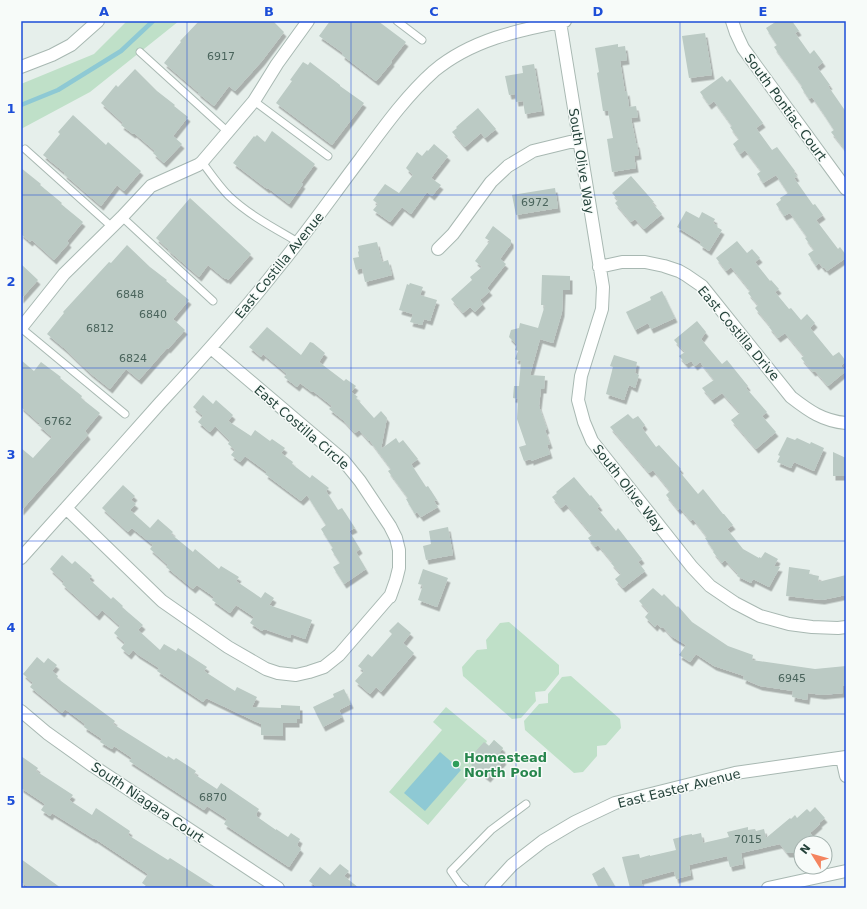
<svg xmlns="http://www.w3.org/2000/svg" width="867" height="909" viewBox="0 0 867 909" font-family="'DejaVu Sans',sans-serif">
	<defs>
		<filter id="shadow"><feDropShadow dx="2.5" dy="4.5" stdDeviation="0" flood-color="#0004"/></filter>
	</defs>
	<rect width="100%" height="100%" fill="#e6efeb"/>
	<path fill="#bfe0c8" d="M127,21H179L90,92L21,129V84L94,54Z
		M509,622L559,665V674L545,691L535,692L536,701L521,718L512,719L463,676L462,667L477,650L487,649L486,640L500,623Z
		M571,676L620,719L621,728L606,745L597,746V756L583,772L574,773L525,730L524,721L539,704L548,703V694L562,677Z
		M446,707L487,741L486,743L489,746L494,740L503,748L498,755L504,760L488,778L476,769L428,825L389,792L442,730L433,722Z"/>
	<path fill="#8ec9d4" d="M440,752L461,770L425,811L404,793Z"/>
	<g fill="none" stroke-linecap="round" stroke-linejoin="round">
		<path stroke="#8ec9d4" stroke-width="4.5" d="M21,105L58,90L121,51L153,21"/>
	</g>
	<path fill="#bbcac4" filter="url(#shadow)" d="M199,21H273L284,32L262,61L235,91L229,86L214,106L198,93V92L164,63L181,42L180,41Z
		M330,21H378L406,42L391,61L392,62L378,79L376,81L342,55L343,53L319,36Z
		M777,21H792L799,31L795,33L810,54L814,50L823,62L817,67L830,85L828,86L846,112V151L831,132L834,130L823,113L812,97L809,99L801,87L802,86L774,47L777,45L766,28Z
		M705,33L712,75L689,78L682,36Z
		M618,44V47L625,46L627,60L620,61L625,92L627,91L629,107L636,106L638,117L631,118L636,143H637L639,155L634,156L636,168L612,172L607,139L613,138L608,111H603L597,73L599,72L595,48Z
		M303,62L308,65L310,62L340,85V86L364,103L332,145L276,103L292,81L290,80Z
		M534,64L542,111L525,114L523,101L516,102L515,94L509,95L505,76L523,73L522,66Z
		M135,69L157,91L175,105L174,106L188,117L173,136L182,144L164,163L153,153L155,151L134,133L133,134L121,125L123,123L101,103L116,85L118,87Z
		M722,76L727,82L730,79L763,123L756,128L772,150L777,147L795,171L794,172L797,177L794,178L813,205L815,204L823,215L816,220L838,249L840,247L846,255V258L827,271L824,267L823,268L819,263L816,266L808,254L814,250L805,238L807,237L790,213L784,216L776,204L781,200L780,198L788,193L776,175L763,183L757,174L761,171L745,150L740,154L733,144L739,139L730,127L732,126L714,101L709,105L700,92Z
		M478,108L496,129L485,138L481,133L465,147L452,132L457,128L456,127Z
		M73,115L106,145L108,142L141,171L124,191L117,185L101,206L64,174L65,173L43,155L60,134L58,132Z
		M272,131L315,164L301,183L303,184L289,204L268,188L267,189L233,163L254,136L255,137L257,135L265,142Z
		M434,144L448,156L431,178L441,185L432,196L427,192L411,214L402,207L390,222L373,210L378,204L373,200L385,184L399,193L413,175L406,168L417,152L422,156L427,150L428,151Z
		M21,168L41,184L40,185L62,203L61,204L83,222L67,241L69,243L54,260L32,240L30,242L21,234Z
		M631,176L654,202L652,203L662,214L644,229L635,219L631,222L615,203L618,200L612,193Z
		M555,188L558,208L516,215L512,195Z
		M190,198L251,254L228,280L226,278L225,279L208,265L199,277L168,250V249L156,238Z
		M686,211L699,218L702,212L715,219L713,223L718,226L717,227L722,230L709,251L700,245L701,242L677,227Z
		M493,226L511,240V244L500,259L506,264L487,288L490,291L480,300L483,304L475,312L470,307L463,313L451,299L472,280L470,277L482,267L475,261L490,241L485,238Z
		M737,241L747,253L752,249L760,258L755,262L770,281L771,280L779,289L775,292L789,309L791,308L801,320L807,314L815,323L810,328L833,356L839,352L846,361L841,366L846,371L828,386L815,371L813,372L801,358L804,356L785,333L778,338L769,327L770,326L755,308L758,305L748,293L750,291L748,288L731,267L726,271L716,258Z
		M377,242L382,262L388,260L392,275L365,282L362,268L356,270L353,258L359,257L358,252L359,251L358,246Z
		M127,245L150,267L167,280L166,281L189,300L173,319L185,330L168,349L167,348L139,380L126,369L110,389L90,373L65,349L47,334L64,313L63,312L109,262L111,263Z
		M21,264L38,280L21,299Z
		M542,275L570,276V290H563L562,312L553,343L540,339L530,375L545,376L544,389H541L539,406L547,429L545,430L550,444L547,445L550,454L531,461V459L524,461L519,447L526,445L517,419L518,399L513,398L514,386H519L521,361L515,359L518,351L515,350L517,345L509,337L511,330L519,328L520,323L538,328L545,305H541Z
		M410,283L423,287L420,295L437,300L430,321L424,319L422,325L410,322L413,314L399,310L407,284L409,285Z
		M662,291L675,318L651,329L648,323L635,330L626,312L651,300L650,297Z
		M697,321L706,332L701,339L722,364L727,360L748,386L746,388L767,412L762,416L776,432L756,449L731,420L740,413L722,393L712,400L702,388L714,380L700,362L695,366L691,361L686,364L679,356L685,352L674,340Z
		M267,327L301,355L310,342L313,343L325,353L319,362L344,381L346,379L356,386L351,392L358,397L356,398L374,418L381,411L387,418L381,449L396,438L399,443L403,440L418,459L411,464L426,487L428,486L437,500L434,501L438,507L421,517L417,512L415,514L406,499L408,498L388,471L391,469L370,441H369L359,430L355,433L343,420L329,409L332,406L313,391L312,392L300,383L297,387L284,377L287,374L263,354L261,357L249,347Z
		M614,355L637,362L635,373L639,375L635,388L629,385L624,400L606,394L613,367L610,366Z
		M21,360L34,371L41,362L61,377L60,378L82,396L81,398L100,413L85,431L88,435L21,511V448L33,458L52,437L38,425L40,424L21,407Z
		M203,395L213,404L216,400L233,415L228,421L251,436L255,430L270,441L272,439L285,448L281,453L293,462L292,464L310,478L312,475L329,488L326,491L338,510L342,508L355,528L349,531L360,549L356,552L366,569L344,584L333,567L340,563L331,549L333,548L321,529L326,525L307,495L301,501L265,474L267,472L245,456L240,462L231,455L235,450L228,444L230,441L215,426L210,432L198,422L203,416L193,407Z
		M628,414L633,419L638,416L645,425L642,428L656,447L659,445L681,469L679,471L698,494L703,489L723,514H724L733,525L727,529L743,549L759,558V557L761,558L765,552L778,559L774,566L780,567L769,587L753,579L751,583L737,576L738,574L725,560L722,563L713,552L714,551L705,538L707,537L693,519L691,521L680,508L678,510L666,495L670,491L653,470L649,473L610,427Z
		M787,437L795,440L797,438L810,444L811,442L824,448L814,471L794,462L791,468L777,462L780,456L778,455Z
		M833,452L846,458V476H833Z
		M574,477L590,496L591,495L600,506L597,508L616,531L618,528L642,559L638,562L645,571L623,588L615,579L621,574L611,563L612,562L598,545L595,547L588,538L592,535L566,504L561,508L552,497L557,493L556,492Z
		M123,485L135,496L131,500L136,504L130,510L150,528L158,519L173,532L171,534L193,552L195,549L219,569L221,566L239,577L236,581L261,598L265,592L274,598L269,605L312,620L305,639L291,634L290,638L264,629L262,631L250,623L254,617L236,605L230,613L212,600L214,597L197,585L193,589L166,567L168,565L150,549L153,545L132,528L128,532L102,508Z
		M448,527L453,555L426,560L423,546L431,544L429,531Z
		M62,555L72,564L75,561L92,576L89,579L111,599L113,597L123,606L122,607L143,625L138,630L160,650L164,644L176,651L178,648L207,667L204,671L235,691L237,687L257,697L252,707L281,708V705L300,706V719H297V723H283V736L261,735V724L206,698L203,702L157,671L159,668L137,654L133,650L129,655L121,648L125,643L114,633L120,626L102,610L97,616L62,584L64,582L50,569Z
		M789,567L810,570L809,574L819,576L818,582L846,575V595L822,600L786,596Z
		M423,569L448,578L437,607L418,600L423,585L418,584Z
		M653,588L662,596L664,594L677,607L678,606L692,622L728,646L753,655L752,660L815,669L846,666V686H843V693L822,695L808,693L807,700L792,697L793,691L760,686L743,679L744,676L714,666L696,654L690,662L679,655L686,645L671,636L663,627L661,628L657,624L655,627L645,617L649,612L639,601Z
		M398,622L411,633L403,643L414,653L381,692L376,687L370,694L355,681L364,671L358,666L368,654L372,657L392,634L389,631Z
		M37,657L44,663L48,658L57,665L52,671L58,676L57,678L115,721L113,724L167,758L168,756L174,760L176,758L196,771L194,774L217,789L221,783L259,809L256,814L257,815L256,816L276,830V829L288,837L291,833L300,839L297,845L301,849L289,867L224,824L227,819L207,806L204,810L129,761L132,758L114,746L112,749L100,742L102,739L84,727L85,724L65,709L62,713L30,687L33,683L23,674Z
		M344,689L351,704L339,710L342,717L323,727L313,707L334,697L333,694Z
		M494,740L503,748L498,755L504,760L488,778L471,765L479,755L475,752L484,742L489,746Z
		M21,756L38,768L36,771L73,795L69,800L92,815L96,808L130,831L128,835L168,860L170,858L217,888H149L142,883L148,874L94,838V839L52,813L50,816L41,810L45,804L21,788Z
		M815,807L825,818L819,823L820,824L810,833L813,837L806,843H801V847L794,853H787L780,844L741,853L743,864L730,867L727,856L689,865L691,875L676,879L674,871L641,880L643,888H630L622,857L639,854L640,858L650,855V856L676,850L673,839L681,837V836L692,834V835L701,833L703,843L729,837L727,832L748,827V830L755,829L756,831L764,829L766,838L790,818L791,819L795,815L797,818L807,809L810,812Z
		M21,859L61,888H30L21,882Z
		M340,864L349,871L344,876L359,888H318L309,881L320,867L330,875Z
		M604,867L616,888H599L592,874Z"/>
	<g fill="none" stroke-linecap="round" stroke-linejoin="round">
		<g stroke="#a8b8b2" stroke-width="9">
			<path id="lane" d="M397,21L422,40
				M140,52L228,132
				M254,101L328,156
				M25,149L112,227
				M202,162C211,174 219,186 229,196C249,215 274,228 298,242
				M122,217L213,301
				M21,328L125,414
				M465,888L460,884L451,871L491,830L526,804"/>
		</g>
		<g stroke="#a8b8b2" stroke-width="14">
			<path id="street" d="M732,21L736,33L743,48L846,189
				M560,22L603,287L602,309L581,376L578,400L584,422L592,441L692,567L710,586L735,603L760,616L789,624L812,627L838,628L846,627
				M21,67L52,55L71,45L98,21
				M438,249L453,234L491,182L508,166L533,151L578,140
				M599,267L622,262H645L664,266L679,271L686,275L702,286L791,397C809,411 823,421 846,423
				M21,328L64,274L122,217L151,186L198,165L202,162L254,101L277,64L308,21
				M66,508L162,601L228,647L266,669L278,673L296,675L309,672L324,667L339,655L390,596V597L396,580L399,568V550L396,538L390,526L360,481L343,460L211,348
				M21,558C68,506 114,455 160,403C200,360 240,316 276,270C306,234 333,195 361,158C384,127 406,96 434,71C471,40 518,30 565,21
				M21,711L47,733L93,766L278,888
				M842,758L846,776
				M491,888L512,865L543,841L575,822L615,803L735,773L846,757
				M768,888L846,871"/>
		</g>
		<use href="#lane" stroke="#fff" stroke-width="7"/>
		<use href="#street" stroke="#fff" stroke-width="12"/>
	</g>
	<path fill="none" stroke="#1d4ed8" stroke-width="1" stroke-opacity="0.55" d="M187,21V888M351,21V888M516,21V888M680,21V888M21,195H846M21,368H846M21,541H846M21,714H846"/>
	<circle fill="#2e9e5b" stroke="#f7fbf9" stroke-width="1.5" cx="456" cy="764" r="4"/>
	<g text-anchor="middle" stroke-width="3" stroke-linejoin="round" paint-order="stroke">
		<g font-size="11" fill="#4a645c">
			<text x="221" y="60">6917</text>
			<text x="535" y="206">6972</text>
			<text x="130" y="298">6848</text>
			<text x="153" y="318">6840</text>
			<text x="100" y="332">6812</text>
			<text x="133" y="362">6824</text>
			<text x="58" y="425">6762</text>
			<text x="792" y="682">6945</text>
			<text x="213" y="801">6870</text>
			<text x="748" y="843">7015</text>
		</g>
		<g font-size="13" fill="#24423a" stroke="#f7fbf9">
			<text transform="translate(786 107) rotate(54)" y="5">South Pontiac Court</text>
			<text transform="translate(582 161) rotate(81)" y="5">South Olive Way</text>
			<text transform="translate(279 265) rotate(-51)" y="5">East Costilla Avenue</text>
			<text transform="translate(739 333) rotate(50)" y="5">East Costilla Drive</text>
			<text transform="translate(302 427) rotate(41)" y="5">East Costilla Circle</text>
			<text transform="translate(629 488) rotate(52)" y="5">South Olive Way</text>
			<text transform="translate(679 788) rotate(-14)" y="5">East Easter Avenue</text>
			<text transform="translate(148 802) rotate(34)" y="5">South Niagara Court</text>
		</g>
		<g font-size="13" font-weight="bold" fill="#27864d" stroke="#f7fbf9" text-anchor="start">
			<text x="464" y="762">Homestead<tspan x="464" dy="15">North Pool</tspan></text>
		</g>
	</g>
	<rect width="867" height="909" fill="none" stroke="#f7fbf9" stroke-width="44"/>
	<g transform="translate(813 855) rotate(307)"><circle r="19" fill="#f7fbf9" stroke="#a3b1ad"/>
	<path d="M0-3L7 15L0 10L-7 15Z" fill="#f4845f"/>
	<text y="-6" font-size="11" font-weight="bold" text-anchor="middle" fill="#24423a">N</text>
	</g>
	<rect x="22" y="22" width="823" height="865" fill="none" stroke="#1d4ed8" stroke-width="1.5"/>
	<g font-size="13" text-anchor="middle" font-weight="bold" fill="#1d4ed8">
		<text x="104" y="16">A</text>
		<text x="269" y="16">B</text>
		<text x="434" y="16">C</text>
		<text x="598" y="16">D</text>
		<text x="763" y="16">E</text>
		<text x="11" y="113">1</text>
		<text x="11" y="286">2</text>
		<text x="11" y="459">3</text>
		<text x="11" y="632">4</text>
		<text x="11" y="805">5</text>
	</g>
</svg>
